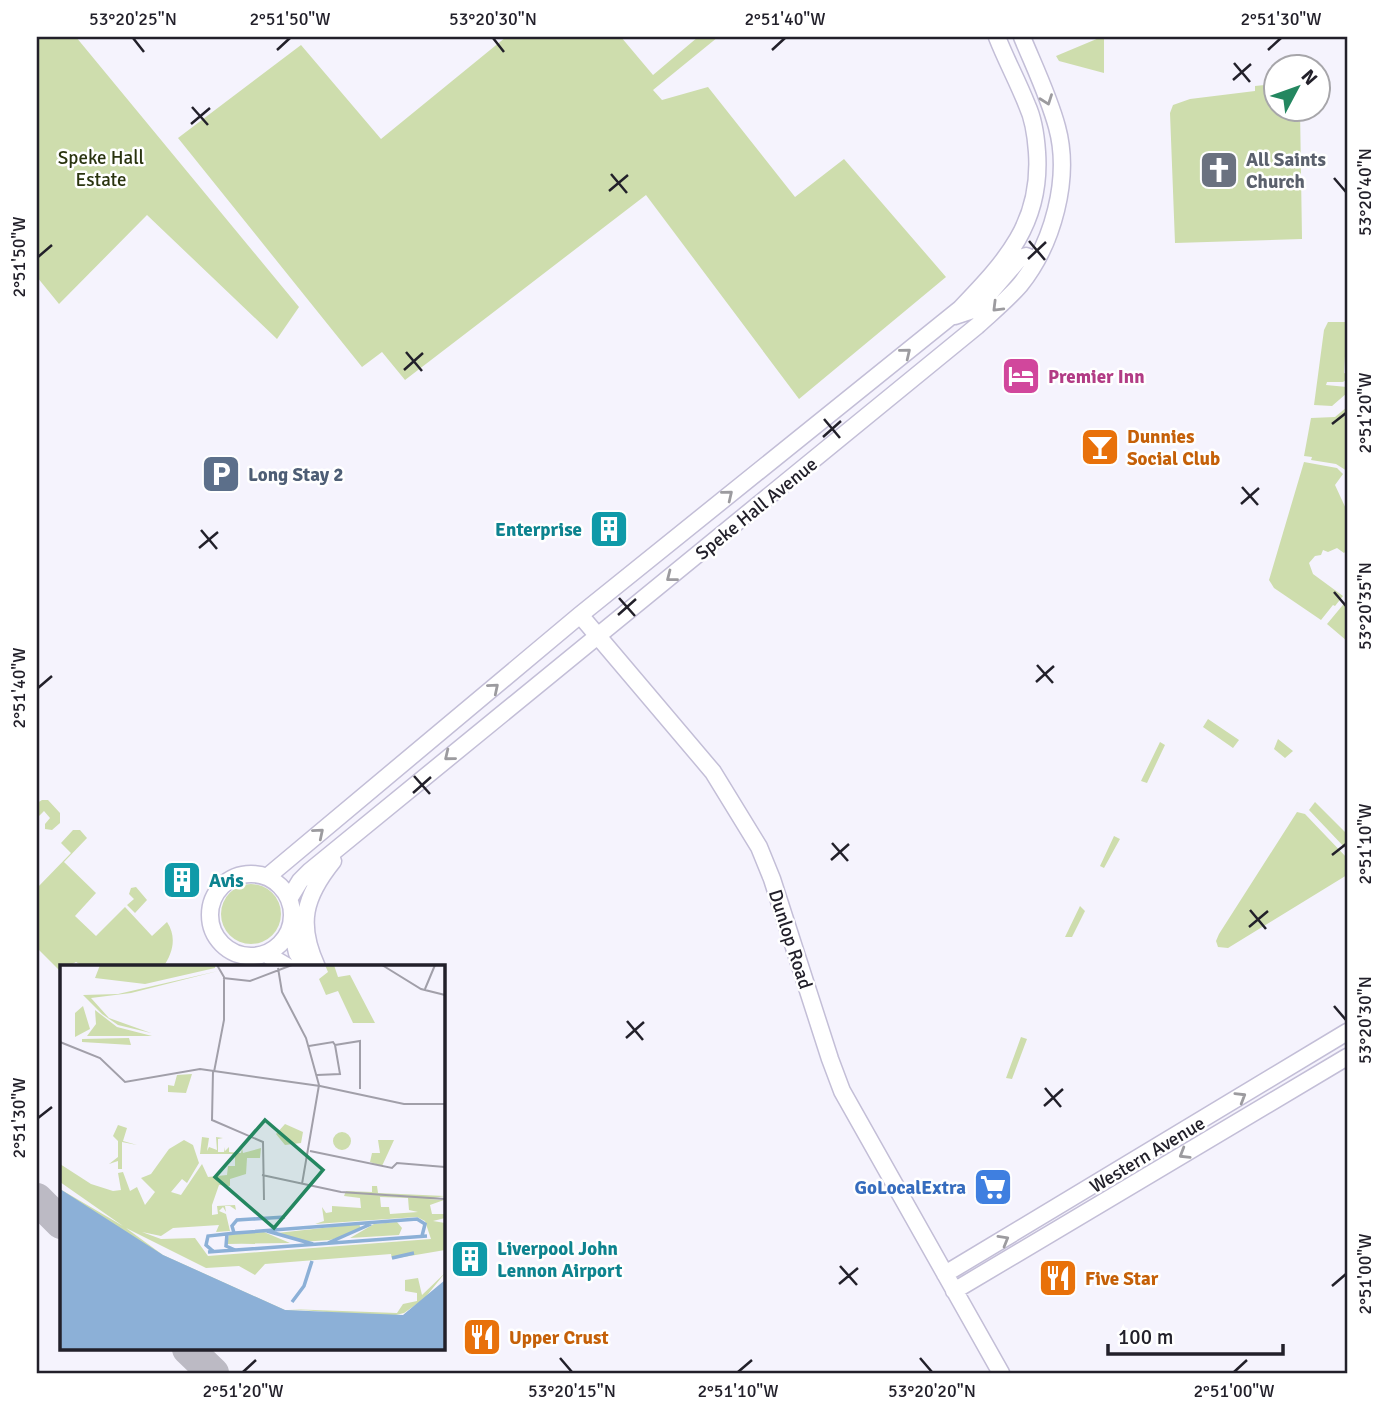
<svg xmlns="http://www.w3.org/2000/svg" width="1384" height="1410" viewBox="0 0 1384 1410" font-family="Signika,sans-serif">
	<rect width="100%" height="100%" fill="#f5f3fd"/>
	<path fill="#ceddad" d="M37,37H76L299,307L277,339L147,215L59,304L37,277Z
		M506,37H621L653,75L698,37H718L653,90L662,100L708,87L795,197L844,159L946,277L799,399L646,195L405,380L382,352L362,367L178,138L301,45L381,139Z
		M1099,38L1104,39V73L1059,61L1056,56Z
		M1275,84L1276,108L1300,109L1302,239L1175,243L1170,113L1173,105L1190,99L1255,91V86Z
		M1328,322H1347L1344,373L1347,374L1346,380L1343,382H1327L1326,385L1347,387V393L1332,406L1314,405L1324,330Z
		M1347,407V471L1336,464L1311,460L1312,457L1304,456L1311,418L1335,417Z
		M1304,462L1337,468L1343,474L1335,485L1347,511V550L1344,553L1337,548L1328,552L1323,550L1321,555L1315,556L1309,563L1313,574L1343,596L1335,606L1333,605L1321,620L1274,588L1269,580Z
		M1347,600V641L1327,624Z
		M1208,719L1239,740L1233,748L1203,727Z
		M1278,739L1293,751L1285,758L1274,749Z
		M1160,742L1165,745L1147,783L1141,781Z
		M42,800H48L60,813V823L52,830L45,829V824L50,818L44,811L37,818V803Z
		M1315,802L1347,834V850L1309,810Z
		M1297,812L1305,814L1347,858V875L1228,948L1218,947L1216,941L1219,934Z
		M73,830H80L87,838L64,862L96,893L75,916L96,936L125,907L152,936L167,922C177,937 173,953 163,967H85L76,962L67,967H61V972L37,948V888L71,853L61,843Z
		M1114,836L1120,839L1104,868L1100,866Z
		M221 914a30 30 0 1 1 60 0a30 30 0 1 1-60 0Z
		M136,887L147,900L135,913L127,905L134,899L129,894L131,888Z
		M1080,906L1085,911L1072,937H1065Z
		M1021,1037L1027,1039L1012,1079L1006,1078Z"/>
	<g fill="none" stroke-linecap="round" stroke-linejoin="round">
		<path stroke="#bcbac4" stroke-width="32" d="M37,1199L61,1223
			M188,1349L213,1373"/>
		<g stroke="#c3bed7" stroke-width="19">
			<path id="minor" d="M955,316L976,309L1020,258L1026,256L1035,260
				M580,615L713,772L759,847L772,879L830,1059L842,1091L1001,1373
				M210 915a41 41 0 1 1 82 0a41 41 0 1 1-82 0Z
				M267,877L580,615L960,309C1006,261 1042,223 1037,152C1036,137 1034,120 1027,105C1018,82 1006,60 997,37
				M289,899L300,881L310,871L977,326C991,313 1007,300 1020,285C1053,244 1071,178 1057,127C1049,97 1034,66 1022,37
				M291,926L297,953L307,967
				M266,954L288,967
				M317,967C297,924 304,897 333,861
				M945,1274L1347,1032
				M954,1291L1347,1057"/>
		</g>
		<use href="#minor" stroke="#fff" stroke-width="16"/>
	</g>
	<defs><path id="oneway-chevron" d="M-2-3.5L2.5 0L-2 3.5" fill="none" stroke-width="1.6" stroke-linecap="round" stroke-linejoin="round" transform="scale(1.75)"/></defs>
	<g stroke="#9c9b9f">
		<use href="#oneway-chevron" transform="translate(1047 100) rotate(70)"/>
		<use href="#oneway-chevron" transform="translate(997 307) rotate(135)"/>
		<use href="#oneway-chevron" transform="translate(906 353) rotate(-39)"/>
		<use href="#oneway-chevron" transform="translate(728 495) rotate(-39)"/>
		<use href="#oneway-chevron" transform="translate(671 577) rotate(142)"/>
		<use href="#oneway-chevron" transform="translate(494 688) rotate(-40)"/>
		<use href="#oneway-chevron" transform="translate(449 756) rotate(141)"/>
		<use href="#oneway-chevron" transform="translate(319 833) rotate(-40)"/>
		<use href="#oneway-chevron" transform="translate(1241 1097) rotate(-31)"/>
		<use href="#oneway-chevron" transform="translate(1184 1154) rotate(149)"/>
		<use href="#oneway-chevron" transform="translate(1004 1240) rotate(-30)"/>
	</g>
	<path fill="none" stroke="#22202a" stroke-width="2.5" d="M133,38L144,52M493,38L504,52M277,50L290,38M772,50L785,38M1268,50L1281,38M1234,63L1250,82M1233,80L1251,64M192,107L208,125M191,124L210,108M611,174L627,193M1334,178L1346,192M609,191L628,175M1029,241L1045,260M38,257L52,245M1028,259L1046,242M406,352L422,371M404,370L423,353M824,419L840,438M1332,424L1346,413M823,437L841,421M1242,487L1258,505M1241,504L1259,488M201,530L217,549M199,548L218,532M1334,592L1346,606M619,598L635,616M618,615L636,599M1037,665L1053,683M1036,682L1054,666M38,688L52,676M414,776L430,794M413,793L431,777M832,843L848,861M1332,855L1346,844M831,860L849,844M1250,910L1266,929M1249,927L1268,911M1334,1006L1346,1020M627,1021L643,1040M626,1038L644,1022M1045,1088L1061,1107M1044,1106L1063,1089M38,1118L52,1107M840,1266L857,1285M839,1284L858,1268M1332,1286L1346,1274M560,1358L572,1372M920,1358L932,1372M243,1372L256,1360M738,1372L752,1360M1234,1372L1247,1360"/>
	<defs>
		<g id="church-square" transform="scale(2.0125)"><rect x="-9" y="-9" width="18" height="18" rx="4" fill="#6b7280" stroke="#fff"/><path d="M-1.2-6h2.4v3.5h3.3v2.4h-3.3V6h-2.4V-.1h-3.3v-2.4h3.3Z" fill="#fff"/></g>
		<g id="hotel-square" transform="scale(2.0125)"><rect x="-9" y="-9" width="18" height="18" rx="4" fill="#d1479c" stroke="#fff"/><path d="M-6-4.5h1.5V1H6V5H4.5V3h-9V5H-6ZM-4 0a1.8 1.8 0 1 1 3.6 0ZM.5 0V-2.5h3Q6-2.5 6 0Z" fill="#fff"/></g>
		<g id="bar-square" transform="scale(2.0125)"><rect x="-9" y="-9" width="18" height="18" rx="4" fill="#e8710a" stroke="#fff"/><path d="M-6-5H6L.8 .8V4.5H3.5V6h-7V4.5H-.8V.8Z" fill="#fff"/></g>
		<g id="parking-square" transform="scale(2.0125)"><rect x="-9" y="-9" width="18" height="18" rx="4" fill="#5c6f8a" stroke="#fff"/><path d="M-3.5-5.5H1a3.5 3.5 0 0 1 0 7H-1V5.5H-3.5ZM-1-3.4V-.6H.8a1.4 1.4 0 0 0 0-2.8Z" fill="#fff"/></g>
		<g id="building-square" transform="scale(2.0125)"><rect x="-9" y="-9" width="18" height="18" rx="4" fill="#0f9aa8" stroke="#fff"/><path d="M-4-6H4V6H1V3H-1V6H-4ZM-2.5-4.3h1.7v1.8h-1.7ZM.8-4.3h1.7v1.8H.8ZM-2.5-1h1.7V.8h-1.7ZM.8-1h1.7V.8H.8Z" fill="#fff"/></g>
		<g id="supermarket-square" transform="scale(2.0125)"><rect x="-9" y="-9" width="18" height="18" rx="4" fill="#3f7fe0" stroke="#fff"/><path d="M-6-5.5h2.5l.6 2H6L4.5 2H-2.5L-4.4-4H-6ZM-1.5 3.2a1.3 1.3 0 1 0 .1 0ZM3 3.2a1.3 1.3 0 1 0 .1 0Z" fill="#fff"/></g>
		<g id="restaurant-square" transform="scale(2.0125)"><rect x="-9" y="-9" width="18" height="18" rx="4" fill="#e8710a" stroke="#fff"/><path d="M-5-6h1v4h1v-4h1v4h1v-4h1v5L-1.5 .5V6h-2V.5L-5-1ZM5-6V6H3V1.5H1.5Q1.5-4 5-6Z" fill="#fff"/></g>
	</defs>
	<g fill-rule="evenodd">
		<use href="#church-square" x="1219" y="170"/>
		<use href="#hotel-square" x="1021" y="376"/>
		<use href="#bar-square" x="1100" y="447"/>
		<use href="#parking-square" x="221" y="474"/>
		<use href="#building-square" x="609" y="529"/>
		<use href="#building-square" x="182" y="880"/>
		<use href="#supermarket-square" x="993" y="1187"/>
		<use href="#building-square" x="470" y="1259"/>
		<use href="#restaurant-square" x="1058" y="1278"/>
		<use href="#restaurant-square" x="482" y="1337"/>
	</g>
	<g text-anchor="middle" stroke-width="5" stroke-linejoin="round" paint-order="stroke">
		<g font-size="19" fill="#2a340f" stroke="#fff">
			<text x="101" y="164">Speke Hall<tspan x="101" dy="22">Estate</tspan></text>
		</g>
		<g font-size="19" font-weight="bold" fill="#5b616d" stroke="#fff" text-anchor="start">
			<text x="1246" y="166">All Saints<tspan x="1246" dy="22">Church</tspan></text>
		</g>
		<g font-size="19" font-weight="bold" fill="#b23c85" stroke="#fff" text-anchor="start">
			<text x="1048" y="383">Premier Inn</text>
		</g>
		<g font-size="19" font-weight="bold" fill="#c56008" stroke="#fff" text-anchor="start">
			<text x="1127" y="443">Dunnies<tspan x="1127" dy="22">Social Club</tspan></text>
			<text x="1085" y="1285">Five Star</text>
			<text x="509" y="1344">Upper Crust</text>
		</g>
		<g font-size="19" font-weight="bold" fill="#4e5e75" stroke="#fff" text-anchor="start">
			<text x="248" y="481">Long Stay 2</text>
		</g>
		<g font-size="19" fill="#22202a" stroke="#fff">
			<text transform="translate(756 508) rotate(-39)" y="7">Speke Hall Avenue</text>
			<text transform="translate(791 939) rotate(72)" y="7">Dunlop Road</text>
			<text transform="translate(1147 1154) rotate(-31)" y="7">Western Avenue</text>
		</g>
		<g font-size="19" font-weight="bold" fill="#0d838f" stroke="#fff" text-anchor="start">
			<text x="582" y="536" text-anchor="end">Enterprise</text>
			<text x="209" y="887">Avis</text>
			<text x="497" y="1255">Liverpool John<tspan x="497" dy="22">Lennon Airport</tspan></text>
		</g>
		<g font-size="19" font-weight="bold" fill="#366cbe" stroke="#fff" text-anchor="end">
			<text x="966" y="1194">GoLocalExtra</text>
		</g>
	</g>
	<g transform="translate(60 965)">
		<rect width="385" height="385" fill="#f5f3fd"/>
		<path d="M40,0H155V3L85,19L35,13ZM265,0H274L278,12L290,10L315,58H293L278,26L266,30L259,14L268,7ZM158,6L71,28L31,33L49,53L91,68L58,60L42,49L23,30L58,29ZM23,41L30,64L15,72V48ZM35,45L57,62L92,71H27L36,59ZM69,73L71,80L22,77V74ZM132,109L126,128L108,127V120L114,121L117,110ZM225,159L243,167L241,178L225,180L216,169ZM58,160L67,163L63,176L77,180L62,177V204H58V196L49,199L58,192V176L53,171ZM273 176a9 9 0 1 1 18 0a9 9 0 1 1-18 0ZM142,172L149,173L147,186L149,182L157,185L156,172L163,173L158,174V187H164L165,182V186L169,182V187L181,188L182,183L183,188L201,183L200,193H187L186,209L170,214V221L159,220L152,240V250L158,249L157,241L175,240L176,245L170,241H165L166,247L163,242L159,246L166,249L170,266L156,267L159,260L113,263L101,271L82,267L101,274L135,273L148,291L371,274L365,256L357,252L255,259L264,256L262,242L266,248L272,247V241L301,243L300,233L284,231L286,226L312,227V221H317L318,228L385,231L368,234L384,235L370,240L372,249H385V253L373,256L385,258V285L332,294L331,289L205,299L195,310L179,301L146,303L66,263L103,290L225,345L246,346L0,385L119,317L0,224L63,261L0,217V199L31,219L53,226L61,225L58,208L63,207L70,226L77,222L85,240L95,227L81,213L91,209L109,184L124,175L133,180L139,198L127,218L122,214L111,227L121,230L142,199L148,212L167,210L168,201H175V189H140ZM320,232L348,233L349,245L358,247L330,249L329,242H321ZM318,175H334L322,201L310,197L312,188H320ZM337,257L342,263L339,270L290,273L314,259ZM299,259L301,263L291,269L270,275L241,277L217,268ZM204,267L230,278L167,279L169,269ZM385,308L364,334L344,348L336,350L318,351L228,344L337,348L343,339L357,336V328L345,326V315L358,313L362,330Z" fill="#ceddad" fill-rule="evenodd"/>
		<path d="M0,224L103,290L225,345L343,350L385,315V385H0Z" fill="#8cb0d7"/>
		<path fill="none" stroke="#8cb0d7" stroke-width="3.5" d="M207,266L253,279M174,268L172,261L177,255L225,252M167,269L166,281L175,285M268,278L311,259M148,287L367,271M154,287L146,280L148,271L175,268L357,254L365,259L362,271M332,293L354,288M232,337L244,321L252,296"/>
		<path fill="none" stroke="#a19fa9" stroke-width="2" d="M322,0L361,24L385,30M218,3L222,27L246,73L259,120L242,219M163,13L190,16L232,0M365,24L375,0M0,77L40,93L65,117L140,104L260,121L344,139H385M275,80L300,76V124M249,81L273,77L275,80M153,106L152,155L203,177L204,235M154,107L164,55V12L157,0M257,110L280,109L275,80M250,186L332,203L337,198L385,202M202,210L281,227L385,234"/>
		<path fill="#248760" fill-opacity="0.15" stroke="#248760" stroke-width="3.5" d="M205,155L263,205L214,263L155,212Z"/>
		<rect width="385" height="385" fill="none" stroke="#22202a" stroke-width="3.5"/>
	</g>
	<rect width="1384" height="1410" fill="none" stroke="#ffffff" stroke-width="77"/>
	<g transform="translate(1297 88) rotate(49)"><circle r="33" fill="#ffffff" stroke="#a7a6aa" stroke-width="2"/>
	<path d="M0-5L12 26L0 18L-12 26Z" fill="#248760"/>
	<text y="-10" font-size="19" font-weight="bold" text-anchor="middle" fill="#22202a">N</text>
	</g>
	<path d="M1108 1344v10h175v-10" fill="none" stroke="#22202a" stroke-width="3.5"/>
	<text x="1118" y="1344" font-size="21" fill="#22202a" stroke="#ffffff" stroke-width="5" paint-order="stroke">100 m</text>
	<rect x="38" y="38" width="1308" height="1334" fill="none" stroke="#22202a" stroke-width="2.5"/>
	<g font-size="18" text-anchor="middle" fill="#22202a">
		<text x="133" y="25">53°20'25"N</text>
		<text x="290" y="25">2°51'50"W</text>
		<text x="493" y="25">53°20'30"N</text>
		<text x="785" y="25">2°51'40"W</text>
		<text x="1281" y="25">2°51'30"W</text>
		<text transform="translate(1365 192) rotate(-90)" y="6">53°20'40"N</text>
		<text transform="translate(19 257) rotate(-90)" y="6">2°51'50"W</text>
		<text transform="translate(1365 413) rotate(-90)" y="6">2°51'20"W</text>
		<text transform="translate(1365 606) rotate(-90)" y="6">53°20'35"N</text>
		<text transform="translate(19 688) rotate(-90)" y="6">2°51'40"W</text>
		<text transform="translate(1365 844) rotate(-90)" y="6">2°51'10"W</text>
		<text transform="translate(1365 1020) rotate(-90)" y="6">53°20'30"N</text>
		<text transform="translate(19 1118) rotate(-90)" y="6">2°51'30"W</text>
		<text transform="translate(1365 1274) rotate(-90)" y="6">2°51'00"W</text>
		<text x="243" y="1397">2°51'20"W</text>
		<text x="572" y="1397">53°20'15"N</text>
		<text x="738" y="1397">2°51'10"W</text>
		<text x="932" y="1397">53°20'20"N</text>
		<text x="1234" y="1397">2°51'00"W</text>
	</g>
</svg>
